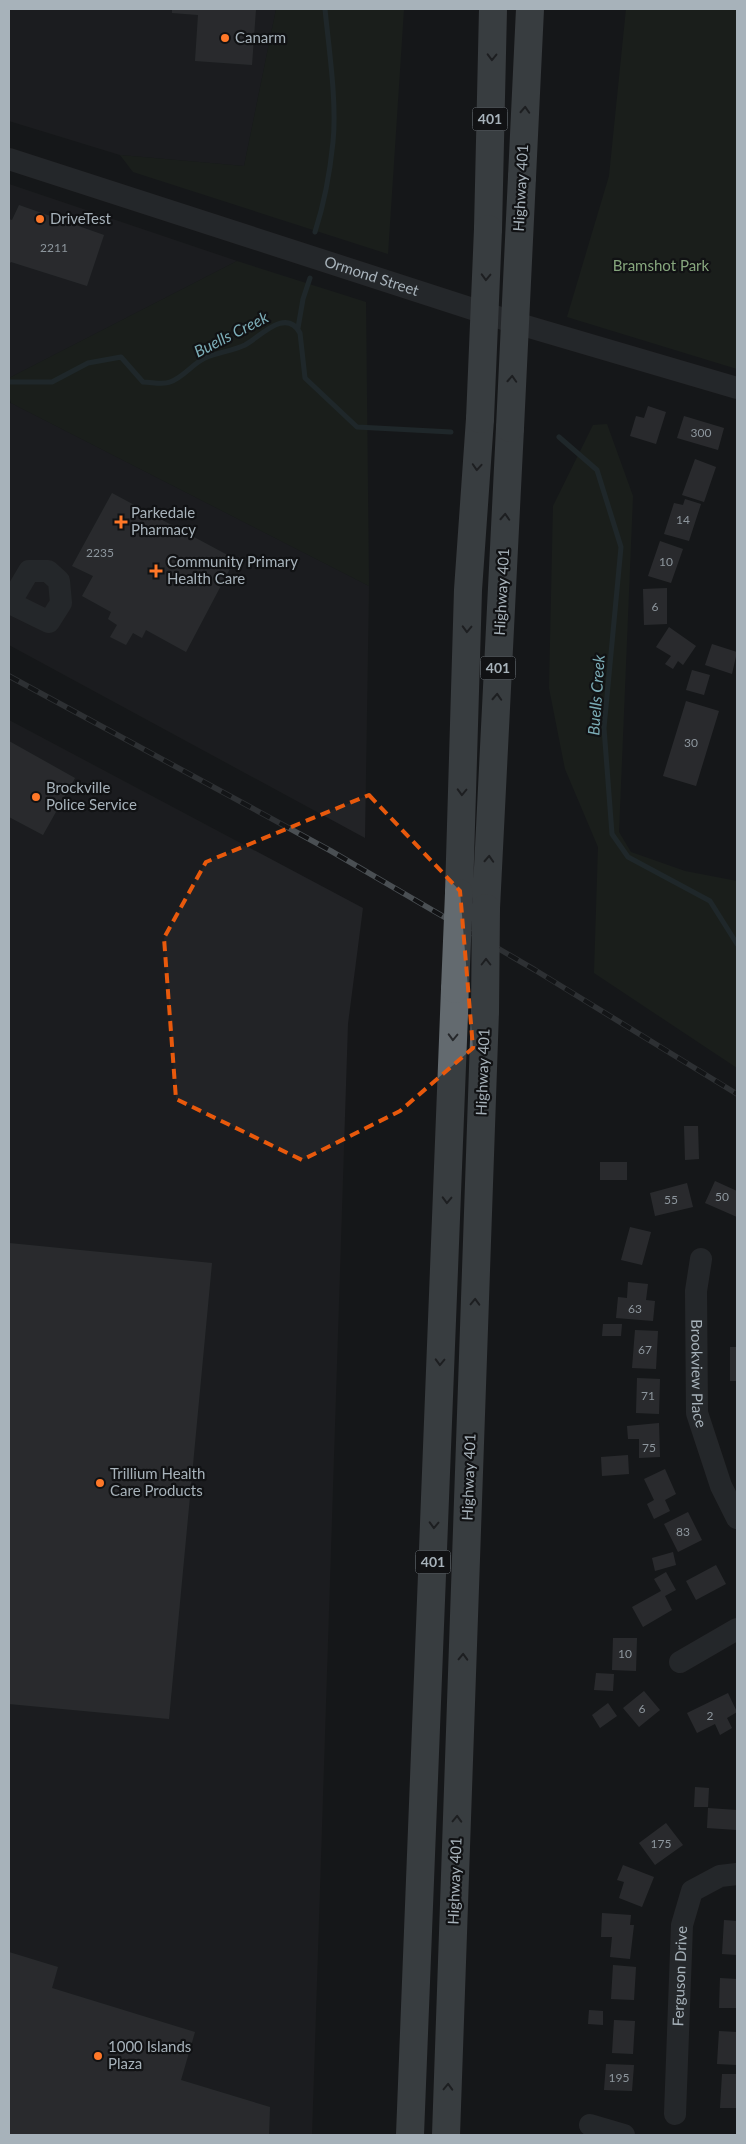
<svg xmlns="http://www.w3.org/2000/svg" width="746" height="2144" viewBox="0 0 746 2144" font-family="Lato,sans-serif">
	<rect width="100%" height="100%" fill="#161719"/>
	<path fill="#222326" d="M9,9H276L244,166L120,155L9,121Z
		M9,184L237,261L9,378Z
		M11,403L369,586L365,838L9,645V404Z
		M9,720L363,908L348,1024L312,2135H9Z"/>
	<path fill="#1f271e" d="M276,9H404L388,254L133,172L120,155L244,166Z
		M626,9H737V369L567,317L609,176Z
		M237,261L366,302L369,586L11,403L9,395V378Z
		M607,424L633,496L619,832L631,852L685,871L737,881V1068L594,973L598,847L565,769L549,688L553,506L593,425Z"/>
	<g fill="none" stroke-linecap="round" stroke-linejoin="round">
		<path stroke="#2b3b3e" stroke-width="5" d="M315,232C324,204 330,172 333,142C337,102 329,50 325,9
			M298,328L303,299L310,278
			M9,382H52L88,363L121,357L143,382C152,382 163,385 170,382C184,377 192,364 205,358C218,352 233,351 245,345C260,337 286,307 300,333L305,378L357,427L451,432
			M559,437L597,470L621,547L604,728L612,834L628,857L710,901L737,944"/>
	</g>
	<path fill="#404246" d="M172,9H256L252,65L195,61L198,15L172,13Z
		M19,205L104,235L87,286L11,262L9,264V219L12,220Z
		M648,406L666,412L656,444L630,436L636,416L644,418Z
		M684,416L724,428L718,450L677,438Z
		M695,459L716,467L704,502L682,495Z
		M112,493L235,559L186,652L146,630L142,638L133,633L126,645L110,637L117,625L108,619L111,612L82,596L93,576L72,566Z
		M685,499L701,504L689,541L664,534L674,503L683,505Z
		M660,541L683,549L671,583L648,576Z
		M667,588V624L644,625L643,589Z
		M669,627L696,646L683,665L678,661L673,669L665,664L671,656L656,647Z
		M712,644L737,652L732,674L705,665Z
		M692,670L710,675L704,695L686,690Z
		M686,701L719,711L696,786L663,776Z
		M9,741L75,778L43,835L9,817Z
		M684,1126H698L699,1159L685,1160Z
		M600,1162H627V1180H600Z
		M715,1181L737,1191V1217L705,1203Z
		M687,1183L693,1207L655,1216L650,1193Z
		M630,1227L651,1232L642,1265L621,1260Z
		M9,1243L212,1263L169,1719L9,1704Z
		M628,1282L648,1284L646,1300L655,1301L653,1321L616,1318L618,1297L627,1298Z
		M603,1324H622L621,1336H602Z
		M635,1330L658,1331L656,1369L632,1368Z
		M730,1347H737V1381H730Z
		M637,1378L660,1379L659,1414L636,1413Z
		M659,1423L660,1457L639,1458V1439H628L627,1426Z
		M628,1455L629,1474L602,1476L601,1457Z
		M665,1469L676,1494L665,1500L670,1511L654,1519L647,1504L654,1500L644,1479Z
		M688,1512L702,1540L678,1552L664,1524Z
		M673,1552L676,1565L655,1571L652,1558Z
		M716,1565L726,1584L696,1600L686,1581Z
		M666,1572L676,1590L665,1596L672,1610L643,1627L632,1607L661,1591L654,1579Z
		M613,1638H637L636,1671L612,1670Z
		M596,1673L614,1674L613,1691L594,1690Z
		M644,1691L660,1710L639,1727L623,1708Z
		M728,1693L737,1712L727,1718L732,1728L720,1735L715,1724L697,1733L687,1713Z
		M608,1703L617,1716L600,1728L592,1715Z
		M695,1787L709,1788L708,1807H694Z
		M708,1808L737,1810V1830L707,1828Z
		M666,1823L683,1845L655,1865L639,1843Z
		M623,1865L654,1877L642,1907L619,1898L624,1882L617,1880Z
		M602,1913L631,1915L630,1925H634L630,1959L610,1957L612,1937H601Z
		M724,1920L737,1921V1955L722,1954Z
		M9,1952L58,1967L52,1988L195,2032L181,2080L270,2107L269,2135H9Z
		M613,1965L636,1967L634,2000L611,1999Z
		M720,1978L737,1979V2008H719Z
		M589,2010L603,2011V2025L588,2024Z
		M614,2020L635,2021L633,2054L612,2053Z
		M719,2031L737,2032V2065L717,2064Z
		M606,2064L634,2065L632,2091L604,2090Z
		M722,2074H737V2108H720Z"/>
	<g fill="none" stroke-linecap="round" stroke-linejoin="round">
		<g stroke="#373a3e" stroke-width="22">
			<path id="s1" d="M9,159L519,324L737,388"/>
			<path d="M9,602L10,603L49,622L61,603L59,581L48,571H29L10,603"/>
			<path id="s2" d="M701,1259L696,1291L697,1413L721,1486L737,1518"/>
			<path d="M680,1662L737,1629"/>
			<path id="s3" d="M675,2114L682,1925L692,1891L720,1876L737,1874"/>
			<path d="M590,2125L624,2135"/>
		</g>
		<path stroke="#636a6f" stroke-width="28" d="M522,177L530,9
			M488,229L493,9
			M459,893L468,590L480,419
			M486,908L510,428
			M410,2135L455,989
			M446,2135L485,1011"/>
		<g stroke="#4a4f53" stroke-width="5.5">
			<path id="rail" d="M9,676L331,851L535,970L737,1094"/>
		</g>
		<use href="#rail" stroke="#111214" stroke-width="4" stroke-dasharray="11" stroke-linecap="butt"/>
		<path stroke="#636a6f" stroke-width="28" d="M480,419L488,229
			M510,428L522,177
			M455,989L459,893
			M485,1011L486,908"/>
	</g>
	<defs><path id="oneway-chevron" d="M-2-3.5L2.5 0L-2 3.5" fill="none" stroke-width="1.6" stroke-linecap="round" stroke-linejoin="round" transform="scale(1.25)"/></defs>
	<g stroke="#26282b">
		<use href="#oneway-chevron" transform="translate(492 57) rotate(91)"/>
		<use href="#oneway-chevron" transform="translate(525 110) rotate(-87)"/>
		<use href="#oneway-chevron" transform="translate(486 277) rotate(92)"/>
		<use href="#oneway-chevron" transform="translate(512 379) rotate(-87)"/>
		<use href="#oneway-chevron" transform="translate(477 467) rotate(94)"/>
		<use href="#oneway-chevron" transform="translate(505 517) rotate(-87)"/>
		<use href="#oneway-chevron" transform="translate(467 629) rotate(92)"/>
		<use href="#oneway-chevron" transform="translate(497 697) rotate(-87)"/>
		<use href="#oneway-chevron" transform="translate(462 792) rotate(92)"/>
		<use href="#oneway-chevron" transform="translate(489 859) rotate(-87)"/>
		<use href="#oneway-chevron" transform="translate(486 962) rotate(-90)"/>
		<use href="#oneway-chevron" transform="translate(453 1037) rotate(92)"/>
		<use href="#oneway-chevron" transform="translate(447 1200) rotate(92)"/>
		<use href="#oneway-chevron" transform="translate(475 1302) rotate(-88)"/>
		<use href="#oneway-chevron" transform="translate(440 1362) rotate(92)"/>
		<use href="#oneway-chevron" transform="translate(434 1525) rotate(92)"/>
		<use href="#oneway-chevron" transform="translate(463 1657) rotate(-88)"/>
		<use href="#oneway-chevron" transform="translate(457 1819) rotate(-88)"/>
		<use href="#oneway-chevron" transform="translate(448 2087) rotate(-88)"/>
	</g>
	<path d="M0 0H746V2144H0ZM369,795L460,891L473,1048L400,1111L302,1160L176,1099L164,938L206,862Z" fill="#161719" fill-opacity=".55" fill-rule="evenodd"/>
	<path fill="none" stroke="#e8590c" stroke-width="4" stroke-dasharray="10 6" stroke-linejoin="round" d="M369,795L460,891L473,1048L400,1111L302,1160L176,1099L164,938L206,862Z"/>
	<g fill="#ff7828" stroke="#111214" stroke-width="2">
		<circle cx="225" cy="38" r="5"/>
		<circle cx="40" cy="219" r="5"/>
		<path d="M118.5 514.5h5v5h5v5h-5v5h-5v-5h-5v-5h5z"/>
		<path d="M153.5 563.5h5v5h5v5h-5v5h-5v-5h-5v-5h5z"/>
		<circle cx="36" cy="797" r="5"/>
		<circle cx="100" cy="1483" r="5"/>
		<circle cx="98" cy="2056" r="5"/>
	</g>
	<g text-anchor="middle" stroke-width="4.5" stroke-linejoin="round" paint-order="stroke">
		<g font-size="12" fill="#8d969d">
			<text x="54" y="252">2211</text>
			<text x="701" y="437">300</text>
			<text x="683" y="524">14</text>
			<text x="100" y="557">2235</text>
			<text x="666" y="566">10</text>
			<text x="655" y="611">6</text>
			<text x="691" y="747">30</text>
			<text x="722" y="1201">50</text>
			<text x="671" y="1204">55</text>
			<text x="635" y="1313">63</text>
			<text x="645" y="1354">67</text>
			<text x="648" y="1400">71</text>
			<text x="649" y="1452">75</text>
			<text x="683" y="1536">83</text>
			<text x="625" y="1658">10</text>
			<text x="642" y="1713">6</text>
			<text x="710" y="1720">2</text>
			<text x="661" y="1848">175</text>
			<text x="619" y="2082">195</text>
		</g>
		<g fill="#111214" stroke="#7a8288" stroke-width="1">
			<rect x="472.5" y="107.5" width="35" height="23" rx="4"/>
			<rect x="480.5" y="656.5" width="35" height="23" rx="4"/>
			<rect x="415.5" y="1550.5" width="35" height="23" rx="4"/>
		</g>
		<g font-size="14" font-weight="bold" fill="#a7b2ba">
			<text x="490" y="124">401</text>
			<text x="498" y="673">401</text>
			<text x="433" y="1567">401</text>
		</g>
		<g font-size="15" fill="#a7b2ba" stroke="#111214" text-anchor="start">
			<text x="235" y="43">Canarm</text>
			<text x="50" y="224">DriveTest</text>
			<text x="131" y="518">Parkedale<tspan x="131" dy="17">Pharmacy</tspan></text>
			<text x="167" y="567">Community Primary<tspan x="167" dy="17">Health Care</tspan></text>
			<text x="46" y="793">Brockville<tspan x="46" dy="17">Police Service</tspan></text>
			<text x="110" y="1479">Trillium Health<tspan x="110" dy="17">Care Products</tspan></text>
			<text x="108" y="2052">1000 Islands<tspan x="108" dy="17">Plaza</tspan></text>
		</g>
		<g font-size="15" fill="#a7b2ba" stroke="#111214">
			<text transform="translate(521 188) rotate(-87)" y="5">Highway 401</text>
			<text dy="5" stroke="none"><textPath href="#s1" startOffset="381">Ormond Street</textPath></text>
			<text transform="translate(502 592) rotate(-87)" y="5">Highway 401</text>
			<text transform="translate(483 1072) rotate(-88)" y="5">Highway 401</text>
			<text dy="5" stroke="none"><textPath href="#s2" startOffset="115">Brookview Place</textPath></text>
			<text transform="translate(469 1477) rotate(-88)" y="5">Highway 401</text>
			<text transform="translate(455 1881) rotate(-88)" y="5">Highway 401</text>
			<text dy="5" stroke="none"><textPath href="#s3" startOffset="138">Ferguson Drive</textPath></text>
		</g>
		<g font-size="15" fill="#86a67d" stroke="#111214">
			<text x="661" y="271">Bramshot Park</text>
		</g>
		<g font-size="16" font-style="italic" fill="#7cadb7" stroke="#111214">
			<text transform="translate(231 334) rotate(-27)" y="6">Buells Creek</text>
			<text transform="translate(596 695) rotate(-86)" y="6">Buells Creek</text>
		</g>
	</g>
	<rect width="746" height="2144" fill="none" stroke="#a7b2ba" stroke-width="20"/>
</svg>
